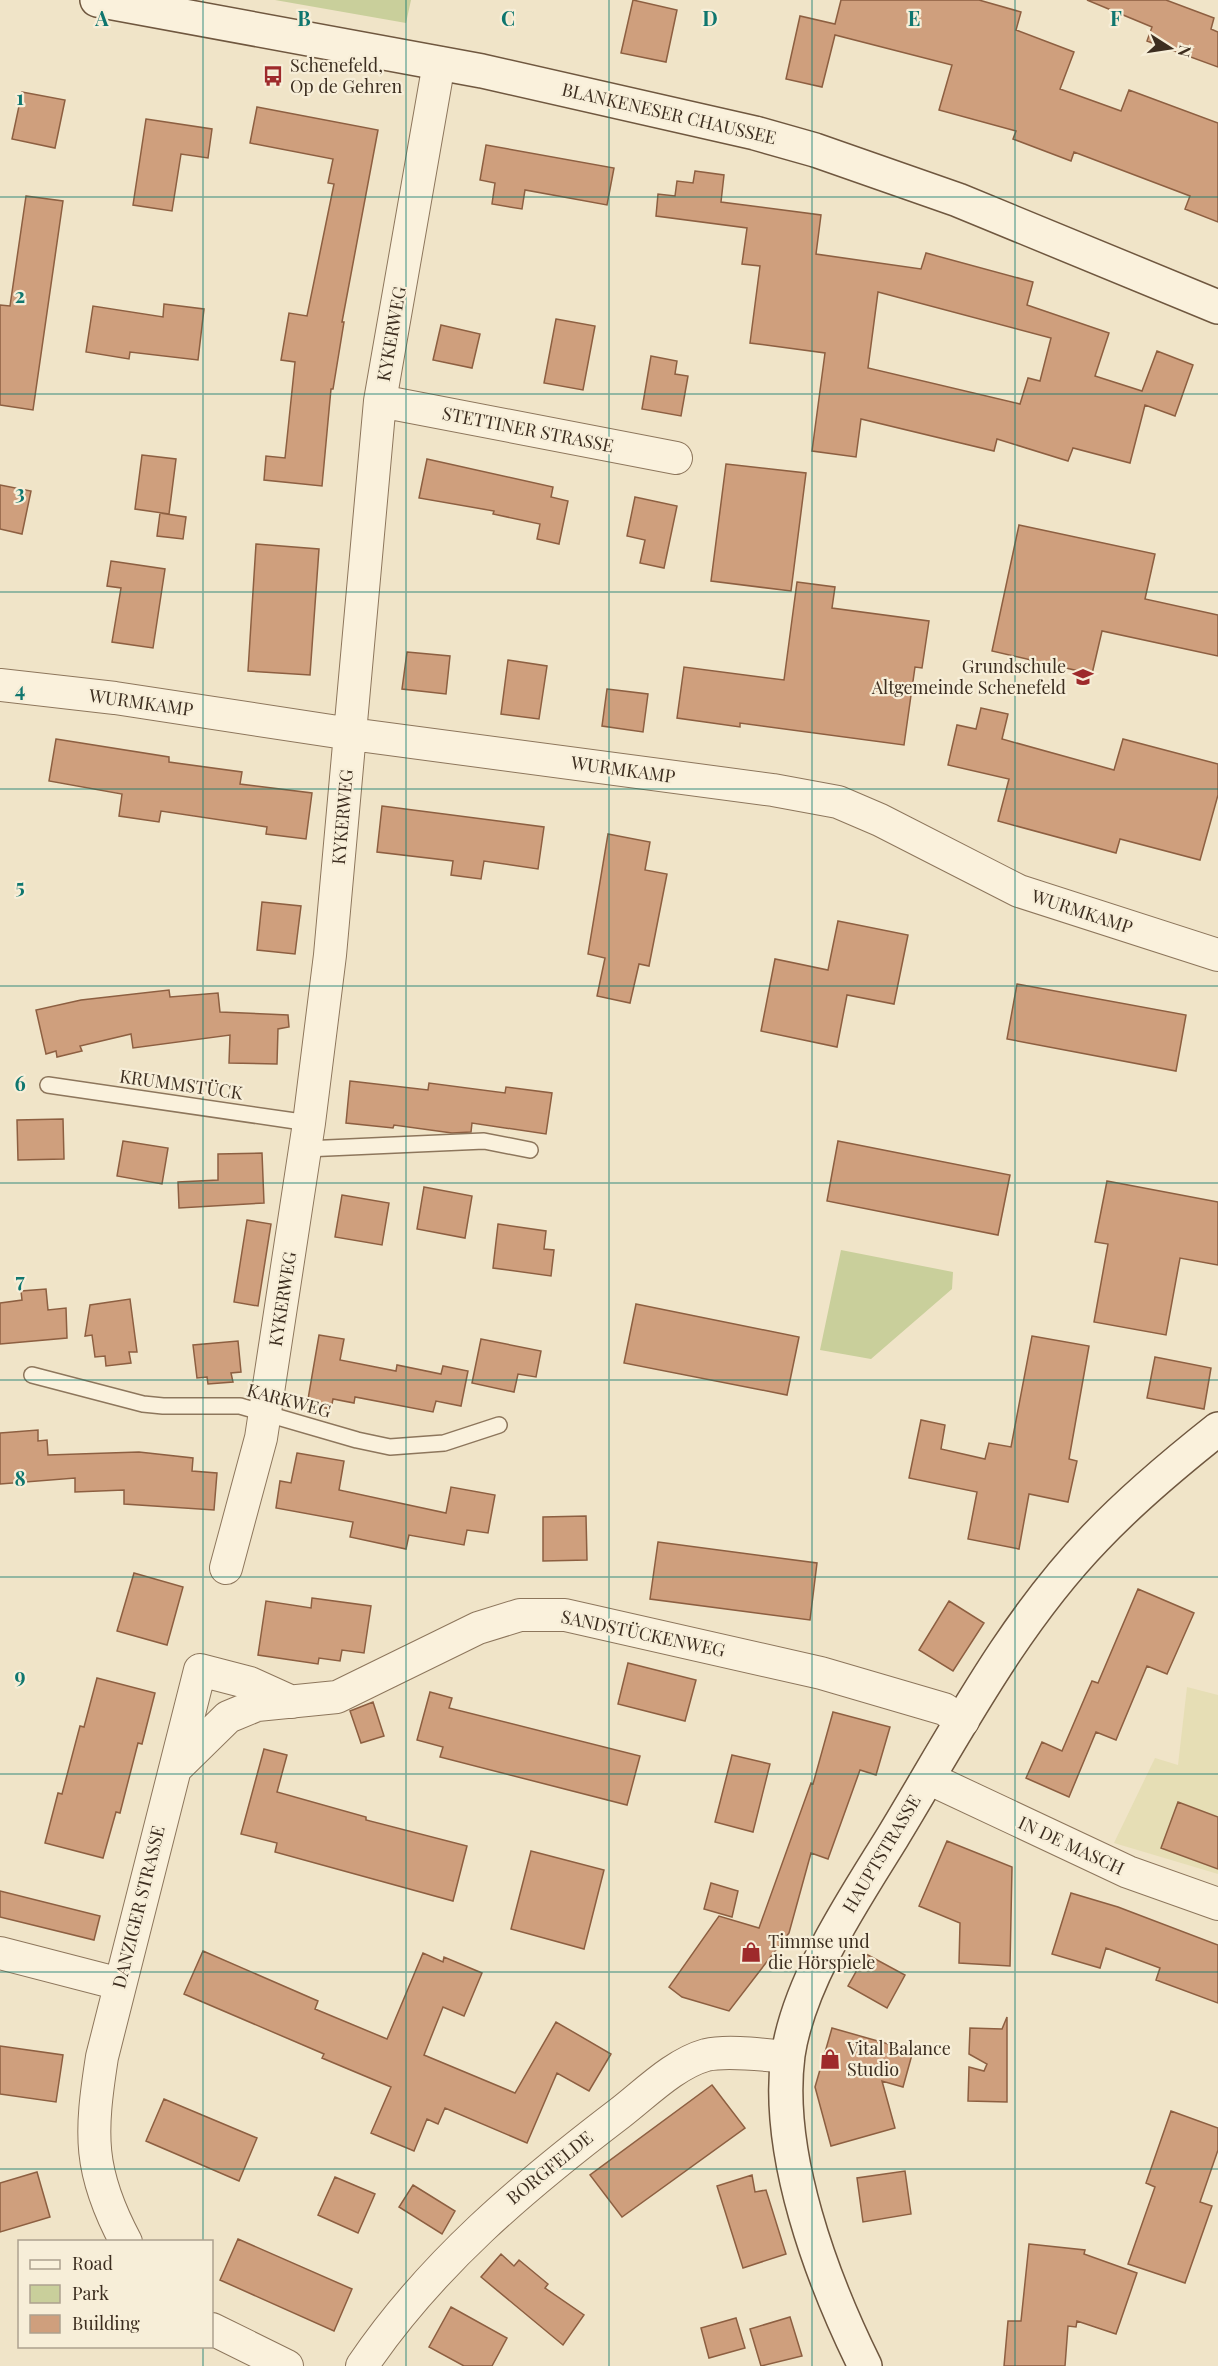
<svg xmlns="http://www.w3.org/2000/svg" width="1218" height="2366" viewBox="0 0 1218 2366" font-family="'Playfair Display',serif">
	<rect width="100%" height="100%" fill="#f0e4c8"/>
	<path fill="#e6deb5" d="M1187,1687L1218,1695V1874L1114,1843L1155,1758L1178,1765Z"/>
	<path fill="#c9cf9b" d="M275,0H411L406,23Z
		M841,1250L953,1272L952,1289L871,1359L820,1350Z"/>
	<path fill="#cf9f7d" stroke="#8d5f41" stroke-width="1.5" fill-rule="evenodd" d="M633,0L677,10L666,62L621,53Z
		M841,0H979L1021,12L1016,30L1074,52L1060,89L1121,111L1129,90L1218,123V222L1185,209L1190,196L1074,152L1071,161L1013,139L1016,131L939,110L952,65L835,35L822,87L786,79L800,16L835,24Z
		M1087,0H1166L1214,18L1211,29L1218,32V67L1147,41L1152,27Z
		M22,92L65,100L55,148L12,139Z
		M257,107L378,130L342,322H344L333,389H331L322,486L264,480L266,456L285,458L295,362L281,360L289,313L307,316L334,184L328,183L333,159L250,143Z
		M146,119L212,129L208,158L181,154L172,211L133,205Z
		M486,145L614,168L607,205L525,190L522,209L492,204L495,183L480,180Z
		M695,171L724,175L721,202L821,215L816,254L921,269L926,253L1033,282L1027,305L1109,333L1095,376L1142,391L1157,351L1193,365L1175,416L1145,405L1130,463L1073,448L1068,461L997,439L994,451L861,419L856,457L812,451L825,353L750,343L760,266L742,264L747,228L656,216L658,194L675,196L677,181L693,183ZM878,292L1051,338L1040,381L1028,378L1020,404L868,368Z
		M26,196L63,201L33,410L0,405V305L10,306Z
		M164,304L204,309L198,360L130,352L129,359L86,352L93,306L163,317Z
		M556,319L595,326L583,390L544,383Z
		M441,325L480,334L472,368L433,360Z
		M651,356L677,361L675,374L688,376L681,416L642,409Z
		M142,455L176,459L169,514L135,509Z
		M427,459L553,487L551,497L568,501L559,544L537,539L540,524L493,514L494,511L419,498Z
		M726,464L806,473L791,591L711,581Z
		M0,485L31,491L22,534L0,529Z
		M635,497L677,506L664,568L640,563L645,540L627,536Z
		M160,513L186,517L183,539L157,536Z
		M1019,525L1155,554L1145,599L1218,615V656L1102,631L1092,674L992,651Z
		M256,544L319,549L310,675L248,671Z
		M111,561L165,569L153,648L112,642L121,588L107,586Z
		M797,582L835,587L832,608L929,621L922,668L915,667L904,745L740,723V727L677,718L684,667L784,680Z
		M407,652L450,656L446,694L402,689Z
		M508,660L547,666L539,719L501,714Z
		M607,689L648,694L643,732L602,726Z
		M981,708L1008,714L1002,739L1114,770L1123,739L1218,764V795L1200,860L1120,839L1116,853L998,821L1009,779L948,765L957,725L976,729Z
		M56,739L169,757V762L242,772L240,784L312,793L306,839L266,834L267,827L161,811L159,822L119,816L122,794L49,781Z
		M382,806L544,827L538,869L484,861L481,879L451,875L453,861L377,852Z
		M608,834L650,842L645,870L667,874L649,966L639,964L630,1003L597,996L605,958L588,954Z
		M262,902L301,906L295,954L257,950Z
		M838,921L908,935L894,1004L847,995L837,1047L761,1031L775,959L828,970Z
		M1017,984L1186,1015L1176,1071L1007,1039Z
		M169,990L170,997L218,993L220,1012L288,1015L289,1027L278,1029L277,1064L229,1063L230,1035L133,1048L131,1034L80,1046L82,1051L57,1057L56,1051L46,1054L36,1010L81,1000Z
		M350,1081L428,1090L429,1083L505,1093L506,1087L552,1093L546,1134L472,1123L471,1132L452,1133L394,1125L393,1128L346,1123Z
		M63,1119L64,1159L18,1160L17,1120Z
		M123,1141L168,1148L162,1184L117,1176Z
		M838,1141L1010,1175L998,1235L827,1201Z
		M262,1153L264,1203L179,1208L178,1182L218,1180V1154Z
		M1107,1181L1218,1202V1265L1180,1258L1166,1335L1094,1322L1108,1244L1095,1242Z
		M424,1187L472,1196L465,1238L417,1229Z
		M342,1195L389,1203L382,1245L335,1237Z
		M247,1220L271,1224L258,1306L234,1302Z
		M498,1224L546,1231L544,1249L554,1250L551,1276L493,1268Z
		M46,1289L48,1310L66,1308L67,1338L0,1344V1303L22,1300L21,1291Z
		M130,1299L137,1352H129L131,1363L106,1366L105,1356L95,1357L92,1335L85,1336L90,1305Z
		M636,1304L799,1337L787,1395L624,1363Z
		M319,1335L344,1339L340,1360L396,1371L397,1365L441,1374L443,1366L468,1371L461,1406L436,1401L433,1412L355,1397L354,1403L333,1399L331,1409L307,1405Z
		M1032,1336L1089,1346L1069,1459L1077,1461L1068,1502L1029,1494L1019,1549L968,1539L977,1492L909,1478L921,1420L945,1425L941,1449L985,1459L989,1443L1011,1447Z
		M481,1339L541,1351L536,1377L518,1374L514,1392L472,1383Z
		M238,1341L241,1372L231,1373L233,1382L208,1384L207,1377L197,1378L193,1345Z
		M1155,1357L1211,1368L1204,1409L1147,1398Z
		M38,1430V1441L47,1440L48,1455L139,1452L193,1458L192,1471L217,1473L214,1510L124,1504V1490L75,1492V1478L0,1484V1433Z
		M297,1453L344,1461L339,1490L446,1513L451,1487L495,1495L488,1533L467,1530L464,1545L409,1535L406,1549L350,1537L353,1522L276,1508L280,1481L291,1483Z
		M586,1516L587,1560L543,1561V1517Z
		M658,1542L817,1563L810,1620L650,1599Z
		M134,1573L183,1587L167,1645L117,1631Z
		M1138,1589L1194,1613L1167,1674L1147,1666L1116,1740L1096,1732L1069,1797L1026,1778L1042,1742L1062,1751L1092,1681L1098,1683Z
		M312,1598L371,1606L364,1653L342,1650L340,1661L319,1658L318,1664L258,1655L266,1601L311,1608Z
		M949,1601L984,1623L953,1671L919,1650Z
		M628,1663L696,1680L685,1721L618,1704Z
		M97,1678L155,1693L142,1744L138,1743L120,1813L116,1812L103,1858L45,1843L58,1793L62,1794L80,1726L84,1727Z
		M430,1692L452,1698L449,1708L640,1756L627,1805L440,1757L443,1747L417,1740Z
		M373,1702L384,1736L361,1743L350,1711Z
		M833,1712L890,1727L876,1775L860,1770L828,1859L811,1853L789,1933L729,2011L682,1997L669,1987L719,1916L759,1928L811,1783L813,1784Z
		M264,1749L287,1755L277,1792L366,1817V1820L467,1846L453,1901L275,1852L277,1843L241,1834Z
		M732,1755L770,1764L753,1832L715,1822Z
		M1178,1802L1218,1817V1869L1161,1848Z
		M947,1841L1012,1867L1010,1966L959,1963L960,1923L919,1906Z
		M531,1851L604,1870L584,1949L511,1929Z
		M711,1883L738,1891L732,1917L704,1909Z
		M0,1891L100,1916L94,1940L0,1917Z
		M1071,1893L1118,1907L1218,1945V2003L1156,1980L1160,1968L1106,1948L1100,1968L1052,1954Z
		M203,1951L318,2001L315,2009L387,2039L423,1953L443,1962L444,1957L482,1973L464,2016L443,2007L424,2055L515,2093L556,2022L611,2054L589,2091L557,2073L527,2143L445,2108L438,2124L427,2119L414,2151L371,2133L391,2087L322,2058L324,2054L184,1994Z
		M866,1954L905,1975L887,2008L848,1986Z
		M1007,2017V2102L968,2101L969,2067L984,2071L987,2064L969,2054L970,2028L1002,2029Z
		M832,2028L913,2051L903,2087L882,2081L895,2128L831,2146L815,2087Z
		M0,2046L63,2055L56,2102L0,2094Z
		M712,2085L745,2128L622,2217L590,2175Z
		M164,2099L257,2138L239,2181L146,2141Z
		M1171,2111L1218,2128V2150L1200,2202L1212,2206L1185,2283L1128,2264L1155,2187L1146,2183Z
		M905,2171L911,2214L863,2222L857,2178Z
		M37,2172L50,2217L0,2232V2183Z
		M752,2175L755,2192L766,2190L786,2254L743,2268L717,2186Z
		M335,2177L375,2194L358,2233L318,2215Z
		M413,2185L455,2211L442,2234L399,2207Z
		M238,2239L352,2289L334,2331L220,2280Z
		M1029,2244L1085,2250L1084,2254L1137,2273L1116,2334L1077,2321L1076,2327L1068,2326L1065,2366H1004L1008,2321H1021Z
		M501,2254L514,2266L519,2260L548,2284L545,2288L584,2315L563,2345L481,2277Z
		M451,2307L507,2338L492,2366H464L429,2347Z
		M790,2317L802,2356L761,2366L750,2329Z
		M736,2318L745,2348L709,2358L701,2328Z"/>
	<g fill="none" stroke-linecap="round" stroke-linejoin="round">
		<g stroke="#8d765c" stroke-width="18">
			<path id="lane" d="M48,1085L309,1123
				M305,1149L484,1141L530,1150
				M32,1375L143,1404L163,1406H240L357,1440L390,1447L444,1443L499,1425"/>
		</g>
		<g stroke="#8d765c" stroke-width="34">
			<path id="street" d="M380,401L676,458
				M0,685L115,698L351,734L773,790L838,802L880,820L1019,891L1218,955
				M226,1568L261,1438L309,1123L330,955L380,401L439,63
				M175,1769L228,1717L257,1705L337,1697L478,1628L520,1615H565L821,1673L944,1709L963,1721
				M928,1778L1128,1872L1218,1904
				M0,1953L120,1984
				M126,2242C88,2171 90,2134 102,2057L200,1670L250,1683L292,1702
				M212,2329L287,2366
				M362,2366C431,2264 523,2187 620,2113C646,2093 674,2064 706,2055C728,2050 765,2055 788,2057"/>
		</g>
		<g stroke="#6f573f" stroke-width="36">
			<path id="secondary" d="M97,0L482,71L755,133L815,150L958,200L1218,307
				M865,2366C822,2279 775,2154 788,2055C799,1981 853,1901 892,1838C954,1736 1011,1625 1095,1538C1133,1498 1175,1463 1218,1429"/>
		</g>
		<use href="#lane" stroke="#faf1dc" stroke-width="15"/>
		<use href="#street" stroke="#faf1dc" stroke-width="32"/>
		<use href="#secondary" stroke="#faf1dc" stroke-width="33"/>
	</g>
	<path fill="none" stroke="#0f766e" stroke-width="1.5" stroke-opacity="0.55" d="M203,0V2242M406,0V2366M609,0V2366M812,0V2366M1015,0V2366M0,197H1218M0,394H1218M0,592H1218M0,789H1218M0,986H1218M0,1183H1218M0,1380H1218M0,1577H1218M0,1774H1218M0,1972H1218M0,2169H1218M203,2346V2366"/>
	<defs>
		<g id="bus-bare" transform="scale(1.62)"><path d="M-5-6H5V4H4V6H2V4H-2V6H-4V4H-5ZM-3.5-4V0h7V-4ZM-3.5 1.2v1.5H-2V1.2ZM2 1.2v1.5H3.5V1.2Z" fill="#9e2a2b" stroke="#f7eed8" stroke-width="2.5" paint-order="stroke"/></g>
		<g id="school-bare" transform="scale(1.62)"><path d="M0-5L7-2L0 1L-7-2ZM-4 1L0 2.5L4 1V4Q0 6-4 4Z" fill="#9e2a2b" stroke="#f7eed8" stroke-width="2.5" paint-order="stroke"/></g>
		<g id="shop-bare" transform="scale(1.62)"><path d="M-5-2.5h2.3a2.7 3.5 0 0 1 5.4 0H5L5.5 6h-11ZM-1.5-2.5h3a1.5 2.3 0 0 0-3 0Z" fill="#9e2a2b" stroke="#f7eed8" stroke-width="2.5" paint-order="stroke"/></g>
	</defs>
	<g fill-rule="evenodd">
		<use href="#bus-bare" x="273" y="76"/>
		<use href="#school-bare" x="1083" y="677"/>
		<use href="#shop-bare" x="751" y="1952"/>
		<use href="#shop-bare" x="830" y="2059"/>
	</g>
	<g text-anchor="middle" stroke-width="4.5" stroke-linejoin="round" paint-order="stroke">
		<g font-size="18" fill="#3d2e20" stroke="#f7eed8" text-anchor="start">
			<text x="290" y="72">Schenefeld,<tspan x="290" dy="21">Op de Gehren</tspan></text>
			<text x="1066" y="673" text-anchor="end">Grundschule<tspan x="1066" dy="21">Altgemeinde Schenefeld</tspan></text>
			<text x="768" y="1948">Timmse und<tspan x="768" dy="21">die Hörspiele</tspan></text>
			<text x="847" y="2055">Vital Balance<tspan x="847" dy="21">Studio</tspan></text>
		</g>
		<g font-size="18" fill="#3d2e20" stroke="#f7eed8">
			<text transform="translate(669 114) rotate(13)" y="6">BLANKENESER CHAUSSEE</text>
			<text transform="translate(392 334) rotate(-80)" y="6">KYKERWEG</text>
			<text transform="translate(528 430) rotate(11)" y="6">STETTINER STRASSE</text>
			<text transform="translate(141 703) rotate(8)" y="6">WURMKAMP</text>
			<text transform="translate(623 770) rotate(8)" y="6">WURMKAMP</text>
			<text transform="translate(343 817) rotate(-85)" y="6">KYKERWEG</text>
			<text transform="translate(1082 912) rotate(18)" y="6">WURMKAMP</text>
			<text transform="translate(181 1085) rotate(8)" y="6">KRUMMSTÜCK</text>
			<text transform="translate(283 1299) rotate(-81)" y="6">KYKERWEG</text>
			<text transform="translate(289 1401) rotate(15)" y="6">KARKWEG</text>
			<text transform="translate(643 1634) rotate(12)" y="6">SANDSTÜCKENWEG</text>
			<text transform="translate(1071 1846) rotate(25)" y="6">IN DE MASCH</text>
			<text transform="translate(882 1854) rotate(-59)" y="6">HAUPTSTRASSE</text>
			<text transform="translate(139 1907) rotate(-76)" y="6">DANZIGER STRASSE</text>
			<text transform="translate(550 2168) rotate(-39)" y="6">BORGFELDE</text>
		</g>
	</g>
	<g font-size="20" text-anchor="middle" font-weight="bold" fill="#0f766e" stroke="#f7eed8" stroke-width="4.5" stroke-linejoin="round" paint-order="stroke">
		<text x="102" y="26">A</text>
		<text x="304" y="26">B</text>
		<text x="508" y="26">C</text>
		<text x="710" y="26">D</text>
		<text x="914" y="26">E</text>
		<text x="1116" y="26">F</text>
		<text x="20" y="105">1</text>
		<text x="20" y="303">2</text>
		<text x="20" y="500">3</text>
		<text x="20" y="697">4</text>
		<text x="20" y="894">5</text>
		<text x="20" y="1091">6</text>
		<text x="20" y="1288">7</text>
		<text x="20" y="1486">8</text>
		<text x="20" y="1683">9</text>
	</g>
	<rect x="18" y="2240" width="195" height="108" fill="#f7eed8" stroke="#ada18e" stroke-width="1.5"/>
	<rect x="30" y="2260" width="30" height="9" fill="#faf1dc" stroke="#ada18e" stroke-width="1.5"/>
	<text x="72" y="2270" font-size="18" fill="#3d2e20">Road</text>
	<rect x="30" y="2285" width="30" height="18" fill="#c9cf9b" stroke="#ada18e" stroke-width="1.5"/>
	<text x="72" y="2300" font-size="18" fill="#3d2e20">Park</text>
	<rect x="30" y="2315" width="30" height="18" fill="#cf9f7d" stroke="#ada18e" stroke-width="1.5"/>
	<text x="72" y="2330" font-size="18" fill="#3d2e20">Building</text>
	<g transform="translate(1170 48) rotate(102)" stroke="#f7eed8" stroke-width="4.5" paint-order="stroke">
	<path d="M0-4.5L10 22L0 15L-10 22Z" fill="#3d2e20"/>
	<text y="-9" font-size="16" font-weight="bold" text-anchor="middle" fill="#3d2e20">N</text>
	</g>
</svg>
